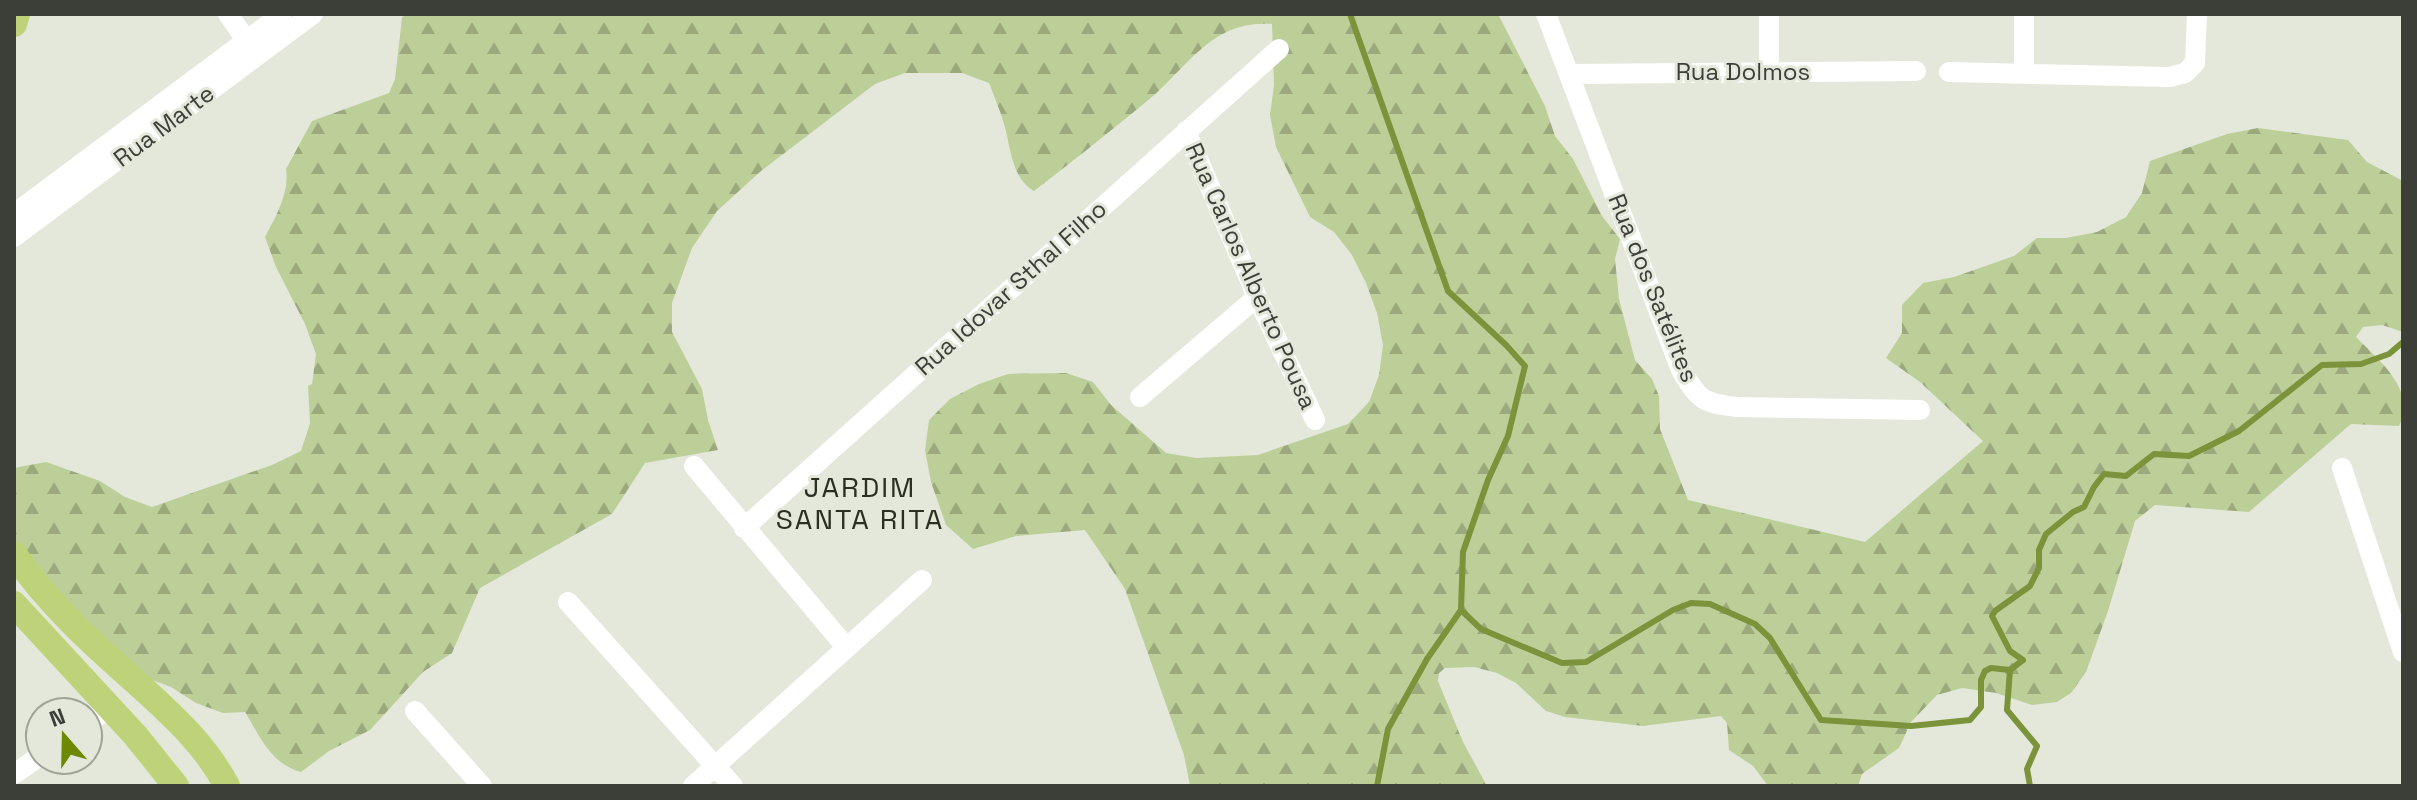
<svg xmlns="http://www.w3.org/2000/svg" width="2417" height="800" viewBox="0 0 2417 800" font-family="'Space Grotesk',sans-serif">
	<defs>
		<pattern id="forest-firs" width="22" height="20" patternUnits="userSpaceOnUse" patternTransform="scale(2)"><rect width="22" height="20" fill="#bdcf98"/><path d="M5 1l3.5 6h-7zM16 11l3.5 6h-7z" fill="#9ba97d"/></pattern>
	</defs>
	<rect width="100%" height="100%" fill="#e3e8da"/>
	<path fill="url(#forest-firs)" d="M405,14H1498L1545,106L1555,136L1573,159L1602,216L1620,239L1615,259L1619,299L1635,360L1652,379L1659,396L1660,429L1688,500L1865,542L1983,441L1920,382L1886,358L1902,333V305L1923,283L1954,277L2014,256L2037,238H2066L2097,232L2126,217L2142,193L2150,161L2227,134L2258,128L2348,140L2367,162L2403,181V332L2382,325L2363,327L2356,337C2379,361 2417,389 2399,426L2351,424L2249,512L2155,505L2135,521L2108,611L2086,672L2071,693L2057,702L2032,705L1996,693L1962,688L1937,695L1911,722L1899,748L1862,774L1858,786H1768L1753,766L1729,750L1727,723L1721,716L1643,726L1565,717L1546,711L1516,683L1497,673L1474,667L1445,668L1439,673L1438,681L1463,742L1487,786H1190L1184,755L1125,589L1085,530L1016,536L973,549L946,525L931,482L925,450L929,420L950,399L979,384L1008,374L1066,373L1093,382L1111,405L1166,453L1196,458L1258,455L1348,424L1369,402L1379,375L1383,345L1377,313L1366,283L1352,255L1334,232L1310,217L1276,147L1270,115L1274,85L1272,24C1211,19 1187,69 1146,102C1109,132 1072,162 1034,191C1011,177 1011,148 1004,124C1000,110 994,96 989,83L962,73H905L875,84L761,171L717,211L692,248L672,303V332L702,389L708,420L718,450L645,463L612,514L480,588L452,653L423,672L370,730L329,751L301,772C271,764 260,737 245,712L223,713L196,703L171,687L144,677L14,565V468L46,462L100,481L125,497L152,507L272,465L301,451L310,423L308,386L312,384L316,354L305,324L276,267L265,237C275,218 290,192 286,169L312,121L389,93L395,79L402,18Z"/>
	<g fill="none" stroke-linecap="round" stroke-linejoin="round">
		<path stroke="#7b933b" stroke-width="6" d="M1350,14L1448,291L1506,345L1525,366L1508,436L1488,480L1463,552L1461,610L1427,659L1388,729L1377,786
			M1461,610L1481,629L1562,663L1586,662L1673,610L1691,603L1710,604L1755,624L1770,638L1821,720L1911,726L1970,720L1981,707V680L1985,671L1991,668L2010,670L2023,660L2010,651L1992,616L1995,611L2030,586L2039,568V550L2046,534L2073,512L2084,507L2094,487L2104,474L2126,476L2154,454L2189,456L2239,431L2322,365L2361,364L2389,354L2403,342
			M2010,670L2007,710L2037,746L2027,769L2030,786"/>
		<path stroke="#fff" stroke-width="20" d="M228,14L253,50
			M1546,14L1681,370C1699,400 1702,403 1737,407L1920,410
			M1769,14V72
			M1949,72L2170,77L2185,73L2195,63L2197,14
			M1570,74L1916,71
			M2024,74V14
			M1186,131L1257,297L1315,420
			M14,214L282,14
			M14,237L313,14
			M1140,397L1257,297
			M694,466L846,647
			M2342,468L2403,652
			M744,528L1279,49
			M568,602L733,786
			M415,711L482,786
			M88,723L110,708
			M14,774L40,756
			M693,786L922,580"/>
		<path stroke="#bed379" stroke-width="26" d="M14,24L17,14
			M14,554C48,604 93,644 138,684C172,715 205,744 227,786
			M14,604L135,735L176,786"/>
	</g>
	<g text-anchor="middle" stroke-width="6" stroke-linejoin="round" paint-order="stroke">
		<g font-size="24" fill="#3c3e38" stroke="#e3e8da">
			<text x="1743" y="80">Rua Dolmos</text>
			<text transform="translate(164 126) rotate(-37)" y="8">Rua Marte</text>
			<text transform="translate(1251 276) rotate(66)" y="8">Rua Carlos Alberto Pousa</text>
			<text transform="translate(1011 288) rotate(-42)" y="8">Rua Idovar Sthal Filho</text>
			<text transform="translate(1653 288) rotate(68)" y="8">Rua dos Satélites</text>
		</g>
		<g font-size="28" letter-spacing="2" fill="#2a2e23" stroke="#e3e8da">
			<text x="860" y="497">JARDIM<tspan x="860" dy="32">SANTA RITA</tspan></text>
		</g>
	</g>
	<rect width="2417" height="800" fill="none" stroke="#3c3e38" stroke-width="32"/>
	<g transform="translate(64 736) rotate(340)"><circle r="38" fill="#e3e8da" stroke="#a0a499" stroke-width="2"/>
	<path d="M0-6L14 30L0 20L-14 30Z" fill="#6d8900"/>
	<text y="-12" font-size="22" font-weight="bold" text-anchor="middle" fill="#3c3e38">N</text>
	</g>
</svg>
